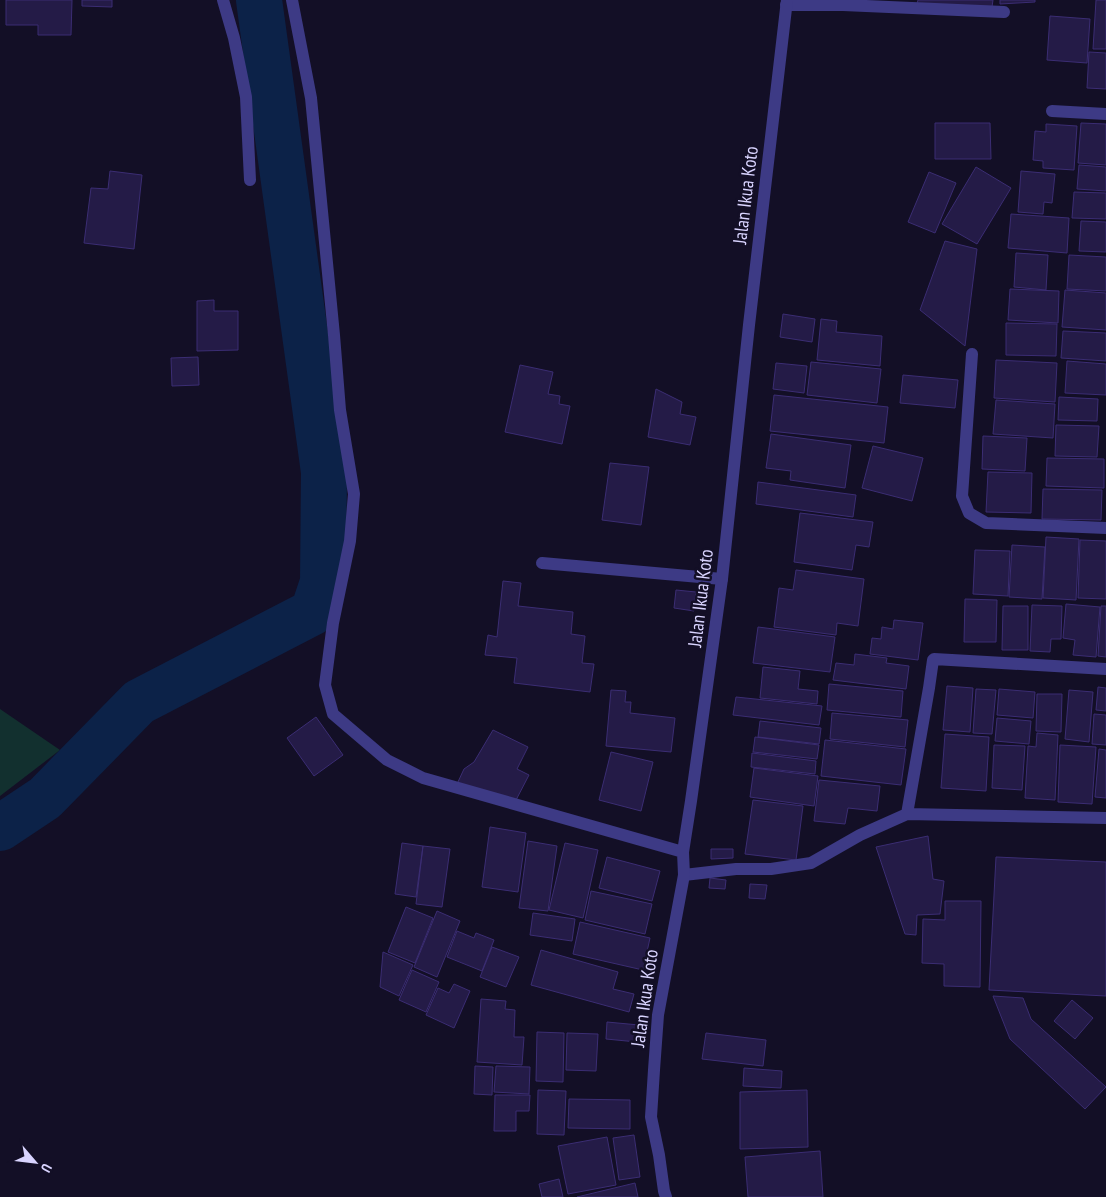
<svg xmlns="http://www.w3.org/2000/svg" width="1106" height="1197" viewBox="0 0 1106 1197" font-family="'PT Sans Narrow',sans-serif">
	<rect width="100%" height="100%" fill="#130f26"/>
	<path fill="#12302f" d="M0,709L60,750L0,796Z"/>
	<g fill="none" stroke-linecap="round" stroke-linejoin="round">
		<path stroke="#0c2248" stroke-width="46" d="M0,828L45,798L139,702L313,612L323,582L324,472L259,0"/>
	</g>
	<path fill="#241b47" stroke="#3b2d73" d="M6,0H72L71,35H38V25H6Z
		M82,0H112V7L82,6Z
		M918,0H993L992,7L917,4Z
		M1000,0H1035V2L1000,4Z
		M1096,0H1106V49H1093Z
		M1050,16L1090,19L1087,63L1047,60Z
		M1089,52L1106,53V89L1087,88Z
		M935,123H990L991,159H935Z
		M1081,123L1106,124V165L1078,163Z
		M1046,124L1077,126L1074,170L1043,168V161L1033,160L1035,131L1046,132Z
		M1079,165L1106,167V191L1077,189Z
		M976,167L1011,188L977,244L942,224Z
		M110,171L142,175L134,249L84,243L91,188L108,189Z
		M1021,171L1055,174L1052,203L1044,202L1043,214L1018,212Z
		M929,172L956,183L935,233L908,222Z
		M1074,192L1106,193V219L1072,218Z
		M1011,214L1069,218L1067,253L1008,248Z
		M1081,221L1106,222V252L1079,251Z
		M945,241L977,249L965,346L920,310Z
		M1016,253L1048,255L1046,290L1014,287Z
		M1069,255L1106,257V291L1067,289Z
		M1010,289L1059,291L1058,323L1008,320Z
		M1065,290L1106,293V330L1062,327Z
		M214,300V311H238V350L197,351V301Z
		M783,314L815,319L812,342L780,337Z
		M821,319L837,321L836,332L882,336L880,366L817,360Z
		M1006,323L1057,324L1056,356L1006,355Z
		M1063,331L1106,333V361L1061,358Z
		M198,357L199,385L172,386L171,358Z
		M996,360L1057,363L1055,402L994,398Z
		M1067,361L1106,364V395L1065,393Z
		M811,362L881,369L877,403L807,395Z
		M776,363L807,366L804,393L773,389Z
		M520,365L553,372L548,394L560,396L559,404L570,406L562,444L505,432Z
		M903,375L958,380L955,408L900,403Z
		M656,389L682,402L680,414L696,417L690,445L648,437Z
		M774,395L888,407L884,443L770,431Z
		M1059,397L1098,399L1097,421L1058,420Z
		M996,400L1055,404L1053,438L993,434Z
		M1056,425L1099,426L1097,457L1055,456Z
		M771,434L851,445L845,488L790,480L791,471L766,468Z
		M983,436L1027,438L1025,471L982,469Z
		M873,446L923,458L912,501L862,488Z
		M1047,458L1104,459V488L1046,486Z
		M610,463L649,467L641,525L602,520Z
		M988,472L1032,473L1031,513L986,512Z
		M758,482L856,495L853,517L756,504Z
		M1043,489L1102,490L1101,520L1042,519Z
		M800,513L873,522L869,547L856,545L852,570L794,562Z
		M1046,537L1079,539L1076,600L1043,598Z
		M1080,540L1106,541V599L1078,598Z
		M1012,545L1045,547L1042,599L1009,597Z
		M975,550L1010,551L1008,596L973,594Z
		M796,570L864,579L858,626L837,623L836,635L774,627L779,588L793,590Z
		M503,581L521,583L518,606L573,612L571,634L585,636L582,663L594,664L590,692L514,683L517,658L485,655L488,635L497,637Z
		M676,590L696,592L694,611L674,608Z
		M965,599L997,600L996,642H964Z
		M1066,604L1100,607L1096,657L1073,655L1075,640L1063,638Z
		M1032,605L1062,606L1061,639H1051L1050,652L1030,651Z
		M1003,606H1028V650H1002Z
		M1101,606H1106V657L1098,656Z
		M894,620L923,623L918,660L870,654L872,638L881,639L882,627L893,629Z
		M758,627L835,637L830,672L753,663Z
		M855,654L887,658L886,663L909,666L906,689L833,680L836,663L854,665Z
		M763,667L800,671L798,689L818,691L817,704L760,698Z
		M829,684L903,691L901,717L827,710Z
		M947,686L973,688L970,732L943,730Z
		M1098,687L1106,688V711L1096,710Z
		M976,689L996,690L992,734L973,733Z
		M999,689L1035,692L1033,718L997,715Z
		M611,690L626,691L625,702H631L630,713L675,718L671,752L606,746Z
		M1069,690L1093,692L1089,742L1065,739Z
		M1037,694H1062L1061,732L1036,731Z
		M736,697L822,706L819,725L733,715Z
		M832,713L908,720L905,747L830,739Z
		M1094,714L1106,715V745L1092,744Z
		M316,717L343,755L314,776L287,738Z
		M997,718L1031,721L1029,744L995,741Z
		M760,721L821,728L819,744L758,737Z
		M493,730L528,747L517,769L529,775L515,802L457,784L464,769L474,762Z
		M1037,733L1058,735L1055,800L1025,798L1028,746L1036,747Z
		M945,734L989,737L986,791L941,788Z
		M755,737L819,745L817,759L753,752Z
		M825,740L906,749L901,785L821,776Z
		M994,745L1025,746L1022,790L992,788Z
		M1060,745L1096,747L1092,804L1058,802Z
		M1099,749L1106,750V798L1095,797Z
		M611,752L653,762L641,811L599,800Z
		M752,753L816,761L815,774L751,767Z
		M754,768L818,776L814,806L750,797Z
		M819,780L880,786L877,811L848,808L845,824L814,821Z
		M753,800L803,806L796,860L745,854Z
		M490,827L526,833L518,892L482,887Z
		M928,836L933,879L944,881L940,914L917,915L916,935L905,934L876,847Z
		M528,841L557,846L548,911L519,908Z
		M402,843L423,846L416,897L395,894Z
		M565,843L598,850L583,918L549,910Z
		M423,846L450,849L442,907L416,904Z
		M711,849H733V858L711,859Z
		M607,857L660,871L652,901L599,888Z
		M996,857L1106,862V996L989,990Z
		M710,878L726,880L725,889L709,888Z
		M750,884L767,885L765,899L749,898Z
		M591,891L652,904L645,934L585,920Z
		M945,901H981L980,987L944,986V964L922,963L923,919L945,920Z
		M406,907L433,918L415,963L388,952Z
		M437,911L460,921L437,977L414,967Z
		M533,913L575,919L572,941L530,935Z
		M580,922L650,938L643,970L573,954Z
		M457,931L474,938L476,933L494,940L482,971L447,957Z
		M492,947L519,957L506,987L480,977Z
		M541,950L618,972L613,989L634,994L629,1012L531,985Z
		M383,952L413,965L399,996L380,987Z
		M412,970L439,982L426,1012L399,1000Z
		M454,984L470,991L454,1028L426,1015L438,988L449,993Z
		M993,996L1023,998L1031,1019L1106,1087L1085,1109L1010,1039Z
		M481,999L506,1001L505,1009L515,1010L514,1037H524L522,1065L477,1062Z
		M1072,1000L1093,1018L1075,1039L1054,1021Z
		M607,1022L639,1025L637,1042L606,1039Z
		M537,1032L564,1033L563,1082L536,1081Z
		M567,1033L598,1034L596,1071L566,1070Z
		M706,1033L766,1040L763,1066L702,1059Z
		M475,1066L493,1067L492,1095L474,1094Z
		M496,1066L530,1067L529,1094L494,1092Z
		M744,1068L782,1071L781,1088L743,1086Z
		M538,1090L566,1091L564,1135L537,1134Z
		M807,1090L808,1147L740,1149V1092Z
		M495,1095H530L529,1111H516V1131H494Z
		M569,1099L630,1100V1129L568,1128Z
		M634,1135L640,1177L619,1180L613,1138Z
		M607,1137L616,1185L568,1194L558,1146Z
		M820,1151L823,1197H748L745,1157Z
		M559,1179L563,1197H542L539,1184Z
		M635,1183L638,1197H577Z"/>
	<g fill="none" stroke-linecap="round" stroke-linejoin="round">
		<path stroke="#3d3a85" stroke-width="12" d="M542,563L722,579"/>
		<path stroke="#3d3a85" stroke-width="12" d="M223,0L234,38L246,97L250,180
			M786,5H843L1004,12
			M1052,111L1106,114
			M972,354L962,496L969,513L986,523L1106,528
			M907,814L929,688L933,660L934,659L1106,669
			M684,875L736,869H771L811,863L860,835L907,814L1106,818"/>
		<path stroke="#3d3a85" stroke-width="12" d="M292,0L311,98L334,335L340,410L354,494L350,541L333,623L325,685L333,714L387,760L423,778L683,852
			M666,1197L664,1191L659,1155L651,1117L654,1070L658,1015L684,875L683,852L691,801L722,579L749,325L787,0"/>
	</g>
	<g text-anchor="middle" stroke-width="5" stroke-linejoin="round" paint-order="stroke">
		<g font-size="19" fill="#d9d4ff" stroke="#130f26">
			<text transform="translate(745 195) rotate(-83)" y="7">Jalan Ikua Koto</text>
			<text transform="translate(700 598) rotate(-83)" y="7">Jalan Ikua Koto</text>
			<text transform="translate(644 998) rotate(-82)" y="7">Jalan Ikua Koto</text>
		</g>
	</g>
	<g transform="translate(35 1162) rotate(118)" stroke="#130f26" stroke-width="4" paint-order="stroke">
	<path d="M0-4L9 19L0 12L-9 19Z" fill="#d9d4ff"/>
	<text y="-8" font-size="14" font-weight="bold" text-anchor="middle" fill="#d9d4ff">U</text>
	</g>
</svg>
